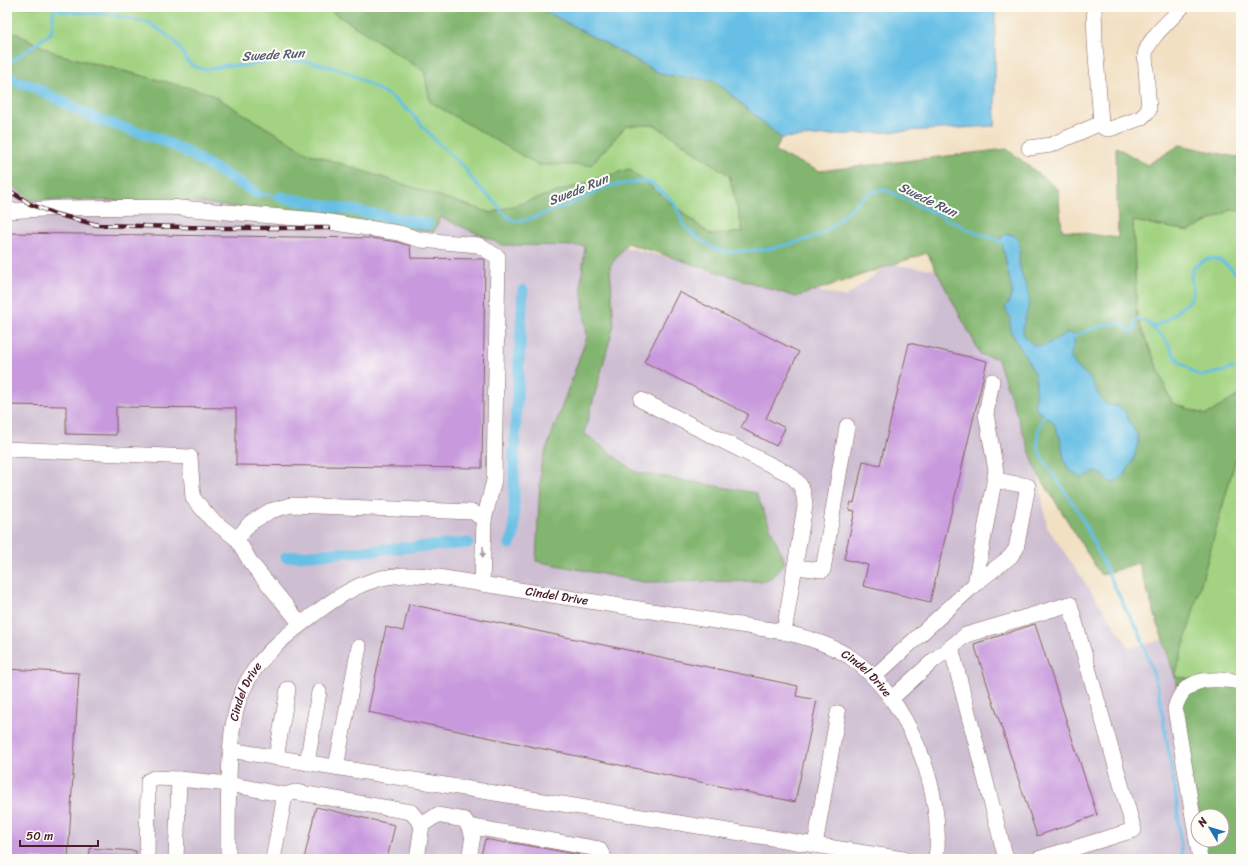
<svg xmlns="http://www.w3.org/2000/svg" width="1248" height="866" viewBox="0 0 1248 866" font-family="Sriracha,sans-serif">
	<rect width="100%" height="100%" fill="#fdfcf7"/>
	<filter id="ink" filterUnits="userSpaceOnUse"><feTurbulence type="fractalNoise" baseFrequency=".025" numOctaves="2"/><feDisplacementMap in="SourceGraphic" scale="8" xChannelSelector="R" yChannelSelector="G"/><feConvolveMatrix kernelMatrix="1 2 1 2 8 2 1 2 1" color-interpolation-filters="sRGB"/></filter>
	<filter id="wash" filterUnits="userSpaceOnUse"><feTurbulence type="fractalNoise" baseFrequency=".012" numOctaves="4" result="noise"/><feDisplacementMap in="SourceGraphic" scale="16" xChannelSelector="R" yChannelSelector="G"/><feGaussianBlur stdDeviation="0.9" result="paint"/><feColorMatrix in="noise" values="0 0 0 0 0 0 0 0 0 0 0 0 0 0 0 0 0 1.4 0 .05"/><feComposite in="paint" operator="in"/></filter>
	<g filter="url(#wash)">
		<rect width="100%" height="100%" fill="#f2e0c3"/>
		<path fill="#cdbed2" fill-rule="evenodd" d="M7,67L360,192L627,248L845,297L889,264L951,272L1018,350L1047,527L1130,648L1188,633L1241,455V859H7ZM1198,816H1222V840H1198Z"/>
		<path fill="#a3d382" stroke="#767956" d="M7,7H325L424,71L431,102L591,165L626,126L655,125L729,175L743,232L711,235L629,169L491,213L308,153L209,93L57,54L7,29Z
			M1231,210H1241V394L1206,415L1172,403L1137,318L1133,221L1189,231Z
			M1237,454L1241,455V685L1175,677Z"/>
		<path fill="#82b570" stroke="#666a4e" d="M325,7H538L663,75L714,80L781,138L775,152L819,171L1007,149L1058,189L1062,230L1118,238L1116,147L1147,165L1180,145L1241,158V210H1231L1189,231L1133,221L1137,318L1172,403L1206,415L1241,394V455L1237,454L1175,677L1241,685V859H1204L1201,840H1222V816H1198V820L1175,677L1138,563L1101,575L1037,472L997,358L981,355L927,253L796,297L627,243L610,266L614,325L584,433L635,472L756,493L785,563L768,581L643,582L536,561L541,464L587,337L581,284L585,246L503,245L440,217L434,232L186,201L30,200L7,181V29L57,54L209,93L308,153L491,213L629,169L710,235L743,232L729,175L655,125L626,126L591,165H538L430,102L424,71Z"/>
		<path fill="#68bfe5" stroke="#596f88" d="M538,7H995V126L781,138L714,80L663,75Z
			M1006,234L1014,235C1022,243 1019,251 1019,261C1020,275 1029,287 1029,300C1030,313 1015,330 1029,341C1032,344 1035,346 1040,346C1051,345 1060,334 1071,332C1077,340 1074,347 1070,356L1076,366L1089,377L1102,400L1107,404L1120,407L1125,411L1129,421L1138,436V443L1133,461L1124,476L1113,483C1106,482 1104,473 1096,472C1094,471 1087,477 1081,478L1071,471L1064,461L1061,440L1053,422L1037,410L1035,405L1036,382L1034,372L1010,330V318L1005,307L1008,304L1012,292L1001,237Z"/>
		<g fill="none" stroke-linecap="round" stroke-linejoin="round">
			<path stroke="#68bfe5" stroke-width="3" d="M53,7L66,12L113,15L150,23L175,41L188,62L193,66L203,69H211L227,65L242,66L269,62L298,61L311,62L338,69L351,74L390,96L410,112L438,143L466,169L469,175L479,187L495,202L503,213L512,220L520,221L530,219L578,201L608,186L644,181L651,183L672,200L679,212L683,225L698,238L715,249L726,252L768,249L794,243L817,236L828,230L862,198L872,192L880,190L889,191L918,206L939,214L947,220L954,222L966,229L1005,243
				M7,63L15,59L51,33C53,27 53,15 54,7
				M256,193L280,197
				M1151,327C1164,324 1172,316 1182,307C1184,306 1187,304 1189,301C1198,288 1190,286 1191,275C1192,269 1195,265 1200,263C1219,251 1228,267 1241,278
				M1072,338C1087,330 1106,322 1123,324L1129,332H1133L1135,329L1134,322L1137,320L1146,321L1165,339L1168,344L1172,352L1179,361L1193,372L1201,376L1224,371L1233,368
				M1046,413L1040,423L1037,437L1038,447L1042,458L1079,512L1126,610L1139,631L1158,688L1176,796L1182,859"/>
			<path stroke="#68bfe5" stroke-width="11" d="M7,76L16,81L32,86L94,118L162,140L187,152L256,193
				M280,197L428,224
				M510,544L514,534V455L523,290
				M286,557L468,543"/>
		</g>
		<g id="blocks">
			<path fill="#c899dd" d="M7,233L371,238L397,242L410,246L411,258L484,259L485,260L482,468L236,465V408L116,407V435L66,434V406L7,405Z
				M679,292L799,352L766,418L785,428L776,446L741,428L748,414L644,362Z
				M909,343L987,361L930,602L863,586L868,565L844,559L855,511L849,510L851,502L854,503L863,461L880,465Z
				M409,604L798,686L796,696L817,700L795,802L368,712L386,627L403,631Z
				M1035,624L1097,815L1037,836L974,644Z
				M7,669L79,673L68,859H7Z
				M316,807L395,825L387,859H304Z
				M485,839L506,843V842L559,851L579,855L578,859H480Z
				M90,848L136,851V859H89Z"/>
		</g>
	</g>
	<g filter="url(#ink)">
		<use href="#blocks" fill-opacity="0" stroke="#856360" stroke-width="1"/>
		<g fill="none" stroke-linecap="round" stroke-linejoin="round">
			<g stroke="#856360" stroke-width="16">
				<g id="minor">
					<path d="M1094,7L1095,42L1101,123L1104,128L1110,129L1141,118L1149,110L1145,55C1148,38 1171,20 1182,7"/>
					<path d="M1029,148L1051,145L1101,123"/>
					<path d="M7,211L61,208L170,207L317,220L399,233L421,240L478,245L498,257L494,480L484,520L482,584"/>
					<path d="M641,400L789,474C802,484 804,491 805,506L784,632"/>
					<path d="M7,449L190,457L193,498L212,520L237,539L251,563L301,624"/>
					<path d="M237,539L250,523L270,511L291,505L473,512L484,520"/>
					<path d="M795,567L823,570L847,426"/>
					<path d="M975,584L1010,557L1016,549L1028,486L995,480"/>
					<path d="M951,647L1006,859"/>
					<path d="M874,677L975,584L996,471L986,414L992,381"/>
					<path d="M892,698L934,660L966,635L1070,604L1134,830L1038,859"/>
					<path d="M230,750L815,845L838,713"/>
					<path d="M276,758L288,689"/>
					<path d="M307,763L319,692"/>
					<path d="M336,767L359,647"/>
					<path d="M468,826L599,849L605,859"/>
					<path d="M815,845L903,859"/>
					<path d="M147,859L148,781L154,778L179,779"/>
					<path d="M176,859L179,779L229,784L285,795"/>
					<path id="s1" d="M228,859C228,833 228,806 229,780C230,746 231,710 248,680C264,651 292,631 317,612C358,581 387,570 438,577L778,631C803,636 828,643 850,657C908,697 945,790 936,859"/>
					<path d="M273,859L285,795L295,792L411,812L422,825"/>
					<path d="M417,859L422,825L437,815L465,820L473,836L469,859"/>
					<path d="M1200,859L1175,709C1183,675 1214,678 1241,682"/>
				</g>
			</g>
			<use href="#minor" stroke="#fff" stroke-width="15"/>
			<g stroke="#4a1f2b" stroke-width="4.5">
				<path id="rail" d="M7,189L30,204L55,214L98,225L224,228H329"/>
			</g>
			<use href="#rail" stroke="#fdfcf7" stroke-width="3" stroke-dasharray="9" stroke-linecap="butt"/>
		</g>
		<defs><path id="oneway-solid" d="M-6-.8H1V-3.2L6.5 0L1 3.2V.8H-6Z"/></defs>
		<use fill="#ae9aa0" href="#oneway-solid" transform="translate(483 552) rotate(92)"/>
	</g>
	<g text-anchor="middle" stroke-width="4" stroke-linejoin="round" paint-order="stroke">
		<g font-size="12" fill="#4a1f2b" stroke="#fdfcf7">
			<text dy="4" stroke="none"><textPath href="#s1" startOffset="530">Cindel Drive</textPath></text>
			<text dy="4" stroke="none"><textPath href="#s1" startOffset="854">Cindel Drive</textPath></text>
			<text dy="4" stroke="none"><textPath href="#s1" startOffset="170">Cindel Drive</textPath></text>
		</g>
		<g font-size="13" font-style="italic" fill="#54576c" stroke="#fdfcf7">
			<text transform="translate(273 54) rotate(-3)" y="5">Swede Run</text>
			<text transform="translate(578 189) rotate(-22)" y="5">Swede Run</text>
			<text transform="translate(928 199) rotate(26)" y="5">Swede Run</text>
		</g>
	</g>
	<rect width="1248" height="866" fill="none" stroke="#fdfcf7" stroke-width="24"/>
	<g transform="translate(1210 828) rotate(308)"><circle r="19" fill="#fdfcf7" stroke="#b5a4a5"/>
	<path d="M0-3L7 15L0 10L-7 15Z" fill="#1f6fb2"/>
	<text y="-6" font-size="11" font-weight="bold" text-anchor="middle" fill="#4a1f2b">N</text>
	</g>
	<path d="M20 840v6h78v-6" fill="none" stroke="#4a1f2b" stroke-width="2"/>
	<text x="26" y="840" font-size="12" fill="#4a1f2b" stroke="#fdfcf7" stroke-width="3" paint-order="stroke">50 m</text>
</svg>
